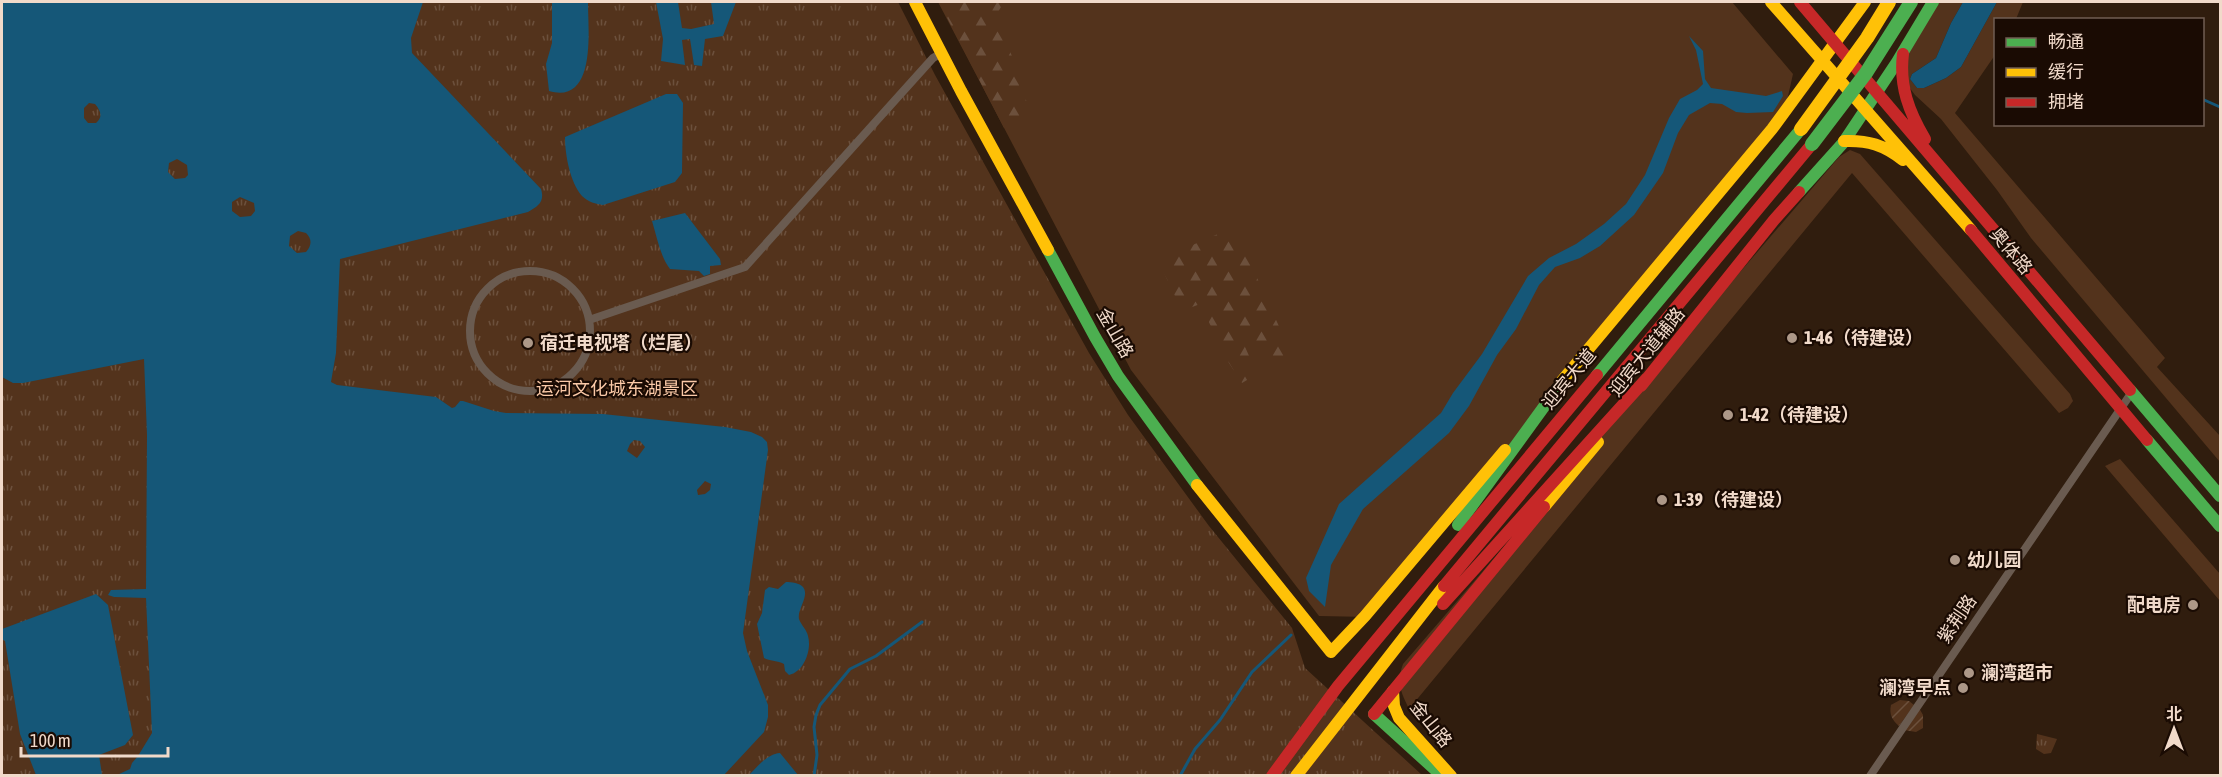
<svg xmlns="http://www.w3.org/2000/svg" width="2222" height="777" viewBox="0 0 2222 777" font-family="'Asap Condensed','Noto Sans SC',sans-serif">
	<defs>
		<pattern id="forest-firs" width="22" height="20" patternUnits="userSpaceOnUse" patternTransform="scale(1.5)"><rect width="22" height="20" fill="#53331c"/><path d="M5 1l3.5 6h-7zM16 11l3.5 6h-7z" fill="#6c503c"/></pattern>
		<pattern id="park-tufts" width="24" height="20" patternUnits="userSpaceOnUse" patternTransform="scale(1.5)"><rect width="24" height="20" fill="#53331c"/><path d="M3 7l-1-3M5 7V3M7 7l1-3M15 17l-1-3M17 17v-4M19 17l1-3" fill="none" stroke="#6c503c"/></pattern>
		<pattern id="garden-furrows" width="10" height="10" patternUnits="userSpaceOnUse" patternTransform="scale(1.5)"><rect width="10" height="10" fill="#53331c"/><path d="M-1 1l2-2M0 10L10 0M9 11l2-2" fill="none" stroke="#6c503c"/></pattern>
	</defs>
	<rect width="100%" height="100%" fill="#301d0e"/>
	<path fill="#53331c" d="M938,2H1732L1793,74L1782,123L1369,617L1319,616L1131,370Z
		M1933,2H1963L1951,23L1936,58L1912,74L1910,79L1917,88H1924L1946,78L1961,67L1997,2H2023L2016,19L1996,20L1995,55L1955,113L2165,358L2157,367L2220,436V462L2031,238L1997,190L1941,119L1915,95L1909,87L1906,74L1908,45Z
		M1850,150L1860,154L2070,394L2073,401L2068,408L2059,413L1852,173L1409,709C1401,692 1396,683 1403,664L1839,157Z
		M2120,459L2220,574V601L2105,466Z"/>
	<path fill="url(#forest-firs)" d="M939,2H1004L998,12L1000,29L1019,72V89L1031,108L1025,121L1004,128Z
		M1234,227L1291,353L1271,366L1250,332L1242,340L1257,374L1242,383L1229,363L1200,304L1182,311L1158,260Z"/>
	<path fill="url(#park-tufts)" d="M2,2H898L935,75L1089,353L1128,415L1209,526L1292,628L1305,668L1422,775L2,776Z
		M2037,734L2057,739L2051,753L2044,754L2036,749Z"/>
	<path fill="url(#garden-furrows)" d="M1900,700L1909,701L1914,705L1899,726C1892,720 1889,714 1891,705Z
		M1919,708L1923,715V728L1916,732L1904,730Z"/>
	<path fill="#155778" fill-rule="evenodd" d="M2,2H423L411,38L412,53L541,189C545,202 538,206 528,212L340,259L336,353L331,382L337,385L436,397L452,408L455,407L460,401H463L494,411L506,413L603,414L725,427L751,432L762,437L767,442L768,450L743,633L747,651L768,705V717L764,732L724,775H117L130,769L132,763L138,756L152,733L146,598L114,597L108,595L111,590L146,589L147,435L144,359L23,383H13L2,377ZM89,103L95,104C101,111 103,117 96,123H88L84,118V108ZM177,159L187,165L188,175L185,178L175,179L168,172L169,163ZM240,197L254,203L255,211L251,216L240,217L232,211V202ZM298,231L306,233C312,239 312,245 306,252L297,253L289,246L290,236ZM634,440L640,441L645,447L637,458L627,451L630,444ZM705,481L711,484L710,490L705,494L698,495L697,490Z
		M552,2H588C588,29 597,105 549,91L546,64L552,43Z
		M656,2H678L682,28L691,29L714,24L711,2H736L723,36L705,39L702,66L694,65L690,39L682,40L685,65L661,61L663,39Z
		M1963,2H1997L1961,67L1946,78L1924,88H1917L1910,79L1912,74L1936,58L1951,23Z
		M1689,36L1703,51L1705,79L1711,88L1766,96L1782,91L1783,96L1773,112L1747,113L1736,112L1722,104L1710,103L1689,115L1678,133L1663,173L1634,215L1600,246L1580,258L1555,267L1539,285L1516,329L1497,355L1469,406L1449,433L1363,509L1331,565L1325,607L1309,591L1306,578L1339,504L1441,413L1453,393L1482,354L1528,276L1549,258L1576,244L1604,224L1626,204L1645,175L1669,118L1680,99L1697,90L1703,84L1696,50Z
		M666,94H677L683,103L682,173L675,182L603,205C596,204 588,202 582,196C570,182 565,155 565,137Z
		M685,213L720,259L721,265L710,266V274L704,276L699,271L670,269C660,256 657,237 652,221Z
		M786,582C791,582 800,583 803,587C810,596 797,609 799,619C801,625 807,630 808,636C812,650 804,672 789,675L785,671L784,664C777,660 772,662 764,658L757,624L762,613L765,590L769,587L778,589Z
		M96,594L108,605L133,735L125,745L99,755L102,775H36L20,734L5,641L2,639V629Z
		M780,753L798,775H749C757,767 767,754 780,753Z"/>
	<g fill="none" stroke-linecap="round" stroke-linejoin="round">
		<path stroke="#155778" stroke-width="3" d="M2202,99L2220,107
			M814,776L817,755L814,727L816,715L820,705L850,669L876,656L922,622
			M1180,776L1195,749L1220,720L1252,672L1291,635"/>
		<path stroke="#6a5b50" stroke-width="8" d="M470 331a60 60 0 1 1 120 0a60 60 0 1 1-120 0Z
			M589,320L745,267L933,58L940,54
			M1870,776L2132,392"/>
		<path stroke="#4caf50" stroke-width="12" d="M1799,192L1843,143L1897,62L1933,2
			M1048,250L1095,337L1118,376L1197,485
			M1597,375L1801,129
			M2130,390L2220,496
			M2147,440L2220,526
			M1458,525L1567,375
			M1374,714L1440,774"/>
		<path stroke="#ffc107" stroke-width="12" d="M915,2L961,91L1048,250
			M1771,2L1971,230
			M1844,141C1868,140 1884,145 1903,160
			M1561,382L1772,129L1865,2
			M1197,485L1331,652
			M1544,507L1598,442
			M1331,652L1365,616L1505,450
			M1393,691L1394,706L1399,718L1451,776
			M1296,776L1444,586"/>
		<path stroke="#c62828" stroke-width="12" d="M1800,2L2130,390
			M1903,54C1899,86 1909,112 1925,139
			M1971,230L2147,440
			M1641,386L1774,220L1799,192
			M1444,586L1812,144
			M1443,604L1647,378
			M1374,714L1544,507
			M1272,776L1338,686L1597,375"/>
		<path stroke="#4caf50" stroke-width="14" d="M1812,144L1866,73L1911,2"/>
		<path stroke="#ffc107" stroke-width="14" d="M1801,129L1867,38L1889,2"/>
	</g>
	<g fill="#ad9888" stroke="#1a0b03" stroke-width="2">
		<circle cx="1792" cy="338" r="6"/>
		<circle cx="528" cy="343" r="6"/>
		<circle cx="1728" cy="415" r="6"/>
		<circle cx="1662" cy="500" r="6"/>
		<circle cx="1955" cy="560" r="6"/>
		<circle cx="2193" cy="605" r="6"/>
		<circle cx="1969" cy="673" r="6"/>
		<circle cx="1963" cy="688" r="6"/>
	</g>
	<g text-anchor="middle" stroke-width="4.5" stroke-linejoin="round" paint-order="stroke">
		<g font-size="18" fill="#f1daca" stroke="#1a0b03">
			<text transform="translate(2011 251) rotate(50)" y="6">奥体路</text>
			<text transform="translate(1115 333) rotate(60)" y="6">金山路</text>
			<text transform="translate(1647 352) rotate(-51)" y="6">迎宾大道辅路</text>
			<text transform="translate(1569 379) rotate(-50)" y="6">迎宾大道</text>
			<text transform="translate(1957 619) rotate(-56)" y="6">紫荆路</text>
			<text transform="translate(1431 724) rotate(51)" y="6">金山路</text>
		</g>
		<g font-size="18" font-weight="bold" fill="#f1daca" stroke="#1a0b03" text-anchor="start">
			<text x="1804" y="344">1-46（待建设）</text>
			<text x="540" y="349">宿迁电视塔（烂尾）</text>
			<text x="1740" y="421">1-42（待建设）</text>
			<text x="1674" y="506">1-39（待建设）</text>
			<text x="1967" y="566">幼儿园</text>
			<text x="2181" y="611" text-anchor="end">配电房</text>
			<text x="1981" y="679">澜湾超市</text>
			<text x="1951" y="694" text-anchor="end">澜湾早点</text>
		</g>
		<g font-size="18" fill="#fbc9a7" stroke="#1a0b03">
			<text x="617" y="395">运河文化城东湖景区</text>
		</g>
	</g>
	<rect width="2222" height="777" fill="none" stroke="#f1daca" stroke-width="6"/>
	<rect x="1994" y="18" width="210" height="108" fill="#1a0b03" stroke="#705e53" stroke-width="1.5"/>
	<rect x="2006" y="38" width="30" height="9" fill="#4caf50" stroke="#705e53" stroke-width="1.5"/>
	<text x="2048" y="48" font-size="18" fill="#f1daca">畅通</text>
	<rect x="2006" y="68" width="30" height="9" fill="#ffc107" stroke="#705e53" stroke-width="1.5"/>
	<text x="2048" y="78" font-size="18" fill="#f1daca">缓行</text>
	<rect x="2006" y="98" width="30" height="9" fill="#c62828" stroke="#705e53" stroke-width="1.5"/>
	<text x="2048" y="108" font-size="18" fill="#f1daca">拥堵</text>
	<g transform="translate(2174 729)" stroke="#1a0b03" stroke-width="4.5" paint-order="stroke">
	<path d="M0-4.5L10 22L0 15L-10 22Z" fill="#f1daca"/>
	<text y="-9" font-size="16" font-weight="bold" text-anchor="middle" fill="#f1daca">北</text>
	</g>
	<path d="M21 747v9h147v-9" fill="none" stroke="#f1daca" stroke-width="3"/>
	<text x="30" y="747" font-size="18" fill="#f1daca" stroke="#1a0b03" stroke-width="4.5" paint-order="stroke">100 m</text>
</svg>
